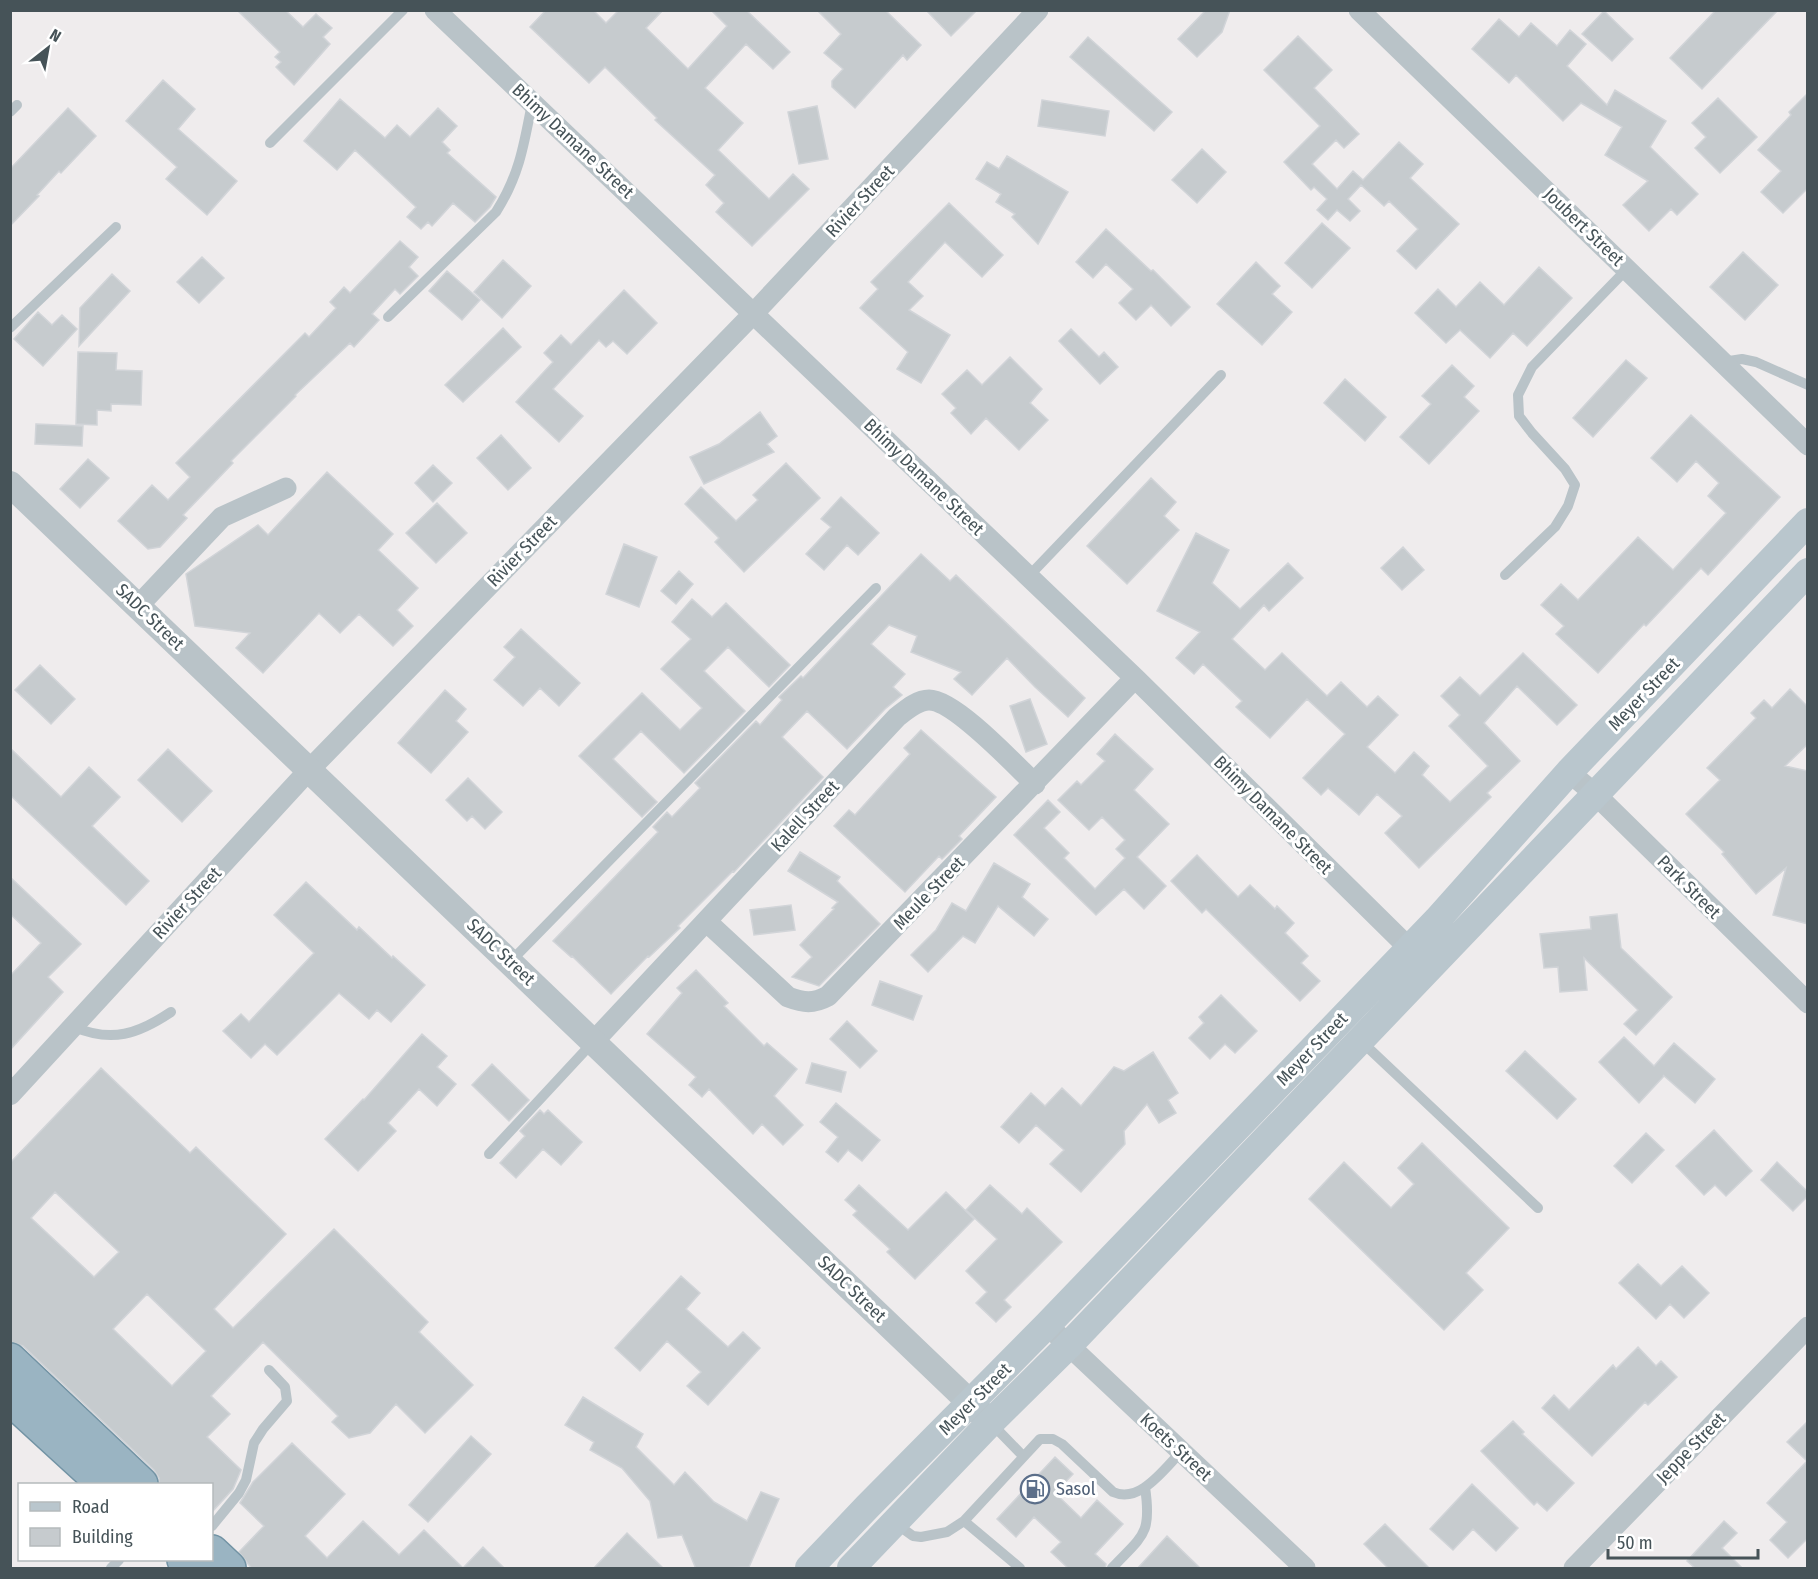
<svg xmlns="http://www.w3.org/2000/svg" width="1818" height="1579" viewBox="0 0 1818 1579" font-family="'Fira Sans Condensed',sans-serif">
	<rect width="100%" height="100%" fill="#efeced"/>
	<path fill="#c6cbce" stroke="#d1d4d8" stroke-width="1.5" fill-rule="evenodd" d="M237,10H285L303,27L316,14L332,28L323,37L330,44L294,85L276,67L281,62L275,57L280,52Z
		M546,10H593L606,23L619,10H663L646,28L688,69L727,26L711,10H746L790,52L773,69L746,44L705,88L743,123L718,150L769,199L793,174L809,189L752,246L716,212L724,203L706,185L715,175L655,120L657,118L605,67L589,83L530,27Z
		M817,10H885L921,45L907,60L903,55L855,108L832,87V81L843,69L824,53L841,34Z
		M926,10H977L951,36Z
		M1206,10H1230L1222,32L1197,57L1178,39Z
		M1716,10H1778L1702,89L1670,58Z
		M1604,11L1633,39L1612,61L1582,34Z
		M1499,19L1519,37L1531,23L1557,46L1570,30L1586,44L1567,66L1607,105L1615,90L1666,121L1650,147L1698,194L1677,215L1671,209L1649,231L1623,205L1648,181L1605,155L1622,127L1581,103L1563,121L1516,75L1509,83L1472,49Z
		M1298,36L1332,70L1314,88L1359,134L1344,148L1336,140L1312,164L1337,189L1353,171L1363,180L1399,142L1423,164L1410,178L1459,224L1416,269L1397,251L1418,229L1389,201L1384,206L1361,185L1348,199L1360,211L1350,221L1337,210L1328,220L1317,210L1327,199L1314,187L1311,190L1284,162L1320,126L1264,70Z
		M1088,37L1172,112L1154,131L1070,57Z
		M163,80L195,109L178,129L237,181L207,215L166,179L177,167L126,121Z
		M1808,93V188L1783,213L1761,192L1781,171L1758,150L1791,115L1789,112Z
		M1718,98L1757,137L1720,173L1695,148L1706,137L1692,123Z
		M340,99L385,138L397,125L410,137L438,108L457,126L442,142L450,150L447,153L496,197L490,207L475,222L453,203L432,226L428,222L421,229L407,217L416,207L355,150L337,170L304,141Z
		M1042,100L1109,111L1105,136L1038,126Z
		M817,106L828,159L799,164L788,112Z
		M68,108L96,136L61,173L59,171L37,195L39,196L10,226V169Z
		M1202,149L1226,172L1197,203L1172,180Z
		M1007,156L1068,192L1038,244L1012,217L1015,214L996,202L1001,194L976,179L987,162L999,169Z
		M949,203L1003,255L982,277L945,242L908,282L923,296L909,310L950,335L921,383L897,369L908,352L860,308L878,289L871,282Z
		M1322,223L1350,248L1312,288L1285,263Z
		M1106,229L1151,271L1153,270L1190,307L1171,326L1151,305L1136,320L1119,303L1133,289L1106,264L1093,278L1076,262Z
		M400,241L418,257L409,267L418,276L400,294L395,289L372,314L379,320L354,347L350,343L295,395L296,396L231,461L233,463L183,515L187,518L160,547L148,549L118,521L152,485L168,500L190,477L176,463L305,333L309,337L336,308L330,302L344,287L350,293Z
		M1743,252L1778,285L1745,320L1710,287Z
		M202,257L224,278L199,303L177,282Z
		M503,260L531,286L502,318L474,292Z
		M1256,262L1280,286L1272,294L1292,312L1262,345L1217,304Z
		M1539,267L1572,298L1527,346L1513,333L1490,358L1460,330L1446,343L1415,313L1438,289L1456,307L1480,282L1504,305Z
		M447,271L480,300L462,320L429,291Z
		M112,274L130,291L79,346L80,308Z
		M624,290L657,323L627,354L613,341L606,347L599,340L553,389L583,416L559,442L516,402L553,362L544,353L561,335L571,345Z
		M38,312L52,325L62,315L77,329L43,366L14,339Z
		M503,328L521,347L463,402L445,385Z
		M1071,329L1099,357L1104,352L1118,367L1100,384L1059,341Z
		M78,352L117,353L116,370L142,371L141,405L111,404V411L97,410V425L76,424Z
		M1010,357L1042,389L1030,403L1048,420L1019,450L986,418L971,434L951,413L956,408L942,394L967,370L982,385Z
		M1626,360L1647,378L1593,437L1573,418Z
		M1452,365L1474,386L1464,397L1479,411L1429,464L1400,437L1431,404L1422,396Z
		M1345,379L1386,417L1365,441L1324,403Z
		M760,412L777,436L767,444L774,452L704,484L690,457L719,444Z
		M1691,415L1780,497L1708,575L1701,568L1646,626L1644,624L1598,673L1556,634L1564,626L1541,605L1561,584L1578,600L1638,537L1673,570L1726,513L1708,496L1719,483L1696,461L1677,482L1651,458Z
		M36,424L83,426L82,446L35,444Z
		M501,435L531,468L508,490L477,458Z
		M88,459L109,478L80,508L60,489Z
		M786,463L820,498L744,572L715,542L719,538L685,504L701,487L736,521L758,500L753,495Z
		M433,465L452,483L433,502L415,483Z
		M327,472L393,534L378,550L418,588L397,610L413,626L393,646L359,614L340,633L319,613L263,673L236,648L250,633L195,626L186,574L258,525L268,535Z
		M1151,478L1176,502L1164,516L1179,530L1127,584L1087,546Z
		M841,497L879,533L858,555L847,545L824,570L806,554L831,527L821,519Z
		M437,503L467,533L436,563L406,533Z
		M1196,533L1229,550L1212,583L1240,609L1288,563L1303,578L1269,611L1264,605L1232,639L1265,670L1282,653L1327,696L1341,682L1367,707L1378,696L1398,715L1367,747L1395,773L1414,752L1429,766L1422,775L1450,802L1488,766L1449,726L1460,715L1441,696L1460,677L1480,696L1523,653L1577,705L1557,725L1517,686L1484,723L1520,761L1487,793L1491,797L1419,868L1385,833L1402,816L1377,794L1359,815L1328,788L1321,795L1303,778L1345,734L1307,699L1270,738L1236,707L1242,701L1203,664L1194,674L1176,658L1200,632L1157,611Z
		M624,544L657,557L639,607L606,594Z
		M1403,547L1424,570L1402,590L1381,568Z
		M921,554L950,581L956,575L1085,698L1068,717L1035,687L1007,658L972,695L954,679L961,672L911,652L917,636L889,625L871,644L905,674L893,687L902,695L885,709L847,749L807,711L782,737L823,777L734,872L733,871L678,926L680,928L649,957L648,956L611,994L572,956L571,957L553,941L658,832L653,827L667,812L672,817L700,788L695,783L756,721L760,725L782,700L779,697L801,676L803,678Z
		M679,571L693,584L676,604L661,591Z
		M692,599L712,617L726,603L790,665L769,687L728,647L704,671L745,711L684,773L641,731L613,759L657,802L642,817L579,756L642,693L680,730L702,708L661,669L691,639L672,622Z
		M521,629L580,683L559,706L540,688L523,706L494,680L515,657L504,647Z
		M40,665L75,699L51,724L15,690Z
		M1790,689L1808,707V744L1785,766L1808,771V924L1773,915L1786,868L1756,894L1722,854L1724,852L1686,814L1720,780L1707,768L1756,718L1751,713L1764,700L1772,708Z
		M445,690L466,709L456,721L468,732L431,773L398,743Z
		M1030,699L1047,744L1026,752L1010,706Z
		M921,730L996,797L959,836L962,839L942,859L939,856L905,892L834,826L849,810L855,815L910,754L904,748Z
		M1115,734L1153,769L1134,790L1169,824L1137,857L1166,886L1144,909L1124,889L1096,915L1014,835L1048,800L1060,812L1044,828L1069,853L1064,858L1095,889L1125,858L1116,849L1125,840L1102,817L1089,830L1058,800L1077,781L1081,785L1105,761L1097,754Z
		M10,748L61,797L89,767L120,797L92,826L149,881L126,905L10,795Z
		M168,749L212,791L182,822L138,780Z
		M468,778L502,812L485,829L472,816L467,821L446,800Z
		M800,852L840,877L837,881L880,924L819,986L792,977L812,957L800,945L834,909L832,908L838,902L788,871Z
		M1197,855L1238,897L1250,885L1275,909L1277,906L1294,923L1285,933L1308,956L1301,963L1320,981L1300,1001L1206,909L1202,913L1171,881Z
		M994,863L1030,884L1022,897L1048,919L1034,936L998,906L975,943L963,936L928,972L911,955L936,930L952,903L966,911Z
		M10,877L81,944L48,977L63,992L10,1050V976L41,943L10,914Z
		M306,882L357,930L359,927L392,958L393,956L425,985L391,1022L377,1010L369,1019L339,993L277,1055L265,1044L251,1058L223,1031L241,1014L249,1022L314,953L274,915Z
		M791,905L795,930L754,935L750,910Z
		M1617,914L1621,948L1672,997L1636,1035L1624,1024L1638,1010L1584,958L1587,990L1560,992L1558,967L1544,968L1540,934L1591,929L1590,917Z
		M696,970L728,1003L724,1006L764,1046L767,1043L797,1069L774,1096L803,1125L783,1145L762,1124L753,1134L709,1089L702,1097L689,1085L696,1077L647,1034L682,993L677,988Z
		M880,981L922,996L913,1020L872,1005Z
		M1221,995L1257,1031L1235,1053L1225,1044L1210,1059L1189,1038L1204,1023L1199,1017Z
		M847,1021L877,1051L860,1068L830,1039Z
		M422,1034L447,1056L437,1067L456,1084L437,1106L419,1089L388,1123L396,1131L358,1171L325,1139L363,1099L364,1100Z
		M1624,1037L1654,1066L1674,1043L1715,1079L1695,1103L1663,1075L1664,1076L1639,1103L1599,1062Z
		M1525,1051L1576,1099L1557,1119L1506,1071Z
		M1153,1052L1178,1093L1168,1100L1176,1113L1159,1123L1147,1104L1124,1131L1125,1144L1081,1192L1050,1164L1064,1150L1036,1125L1019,1143L1001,1127L1031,1093L1045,1106L1062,1088L1081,1106L1114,1067L1124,1071Z
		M812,1063L846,1072L841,1092L806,1083Z
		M492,1064L529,1100L509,1121L472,1085Z
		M101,1068L190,1153L196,1147L286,1234L214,1309L233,1328L334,1229L428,1322L419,1332L473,1385L425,1433L396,1404L370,1433L349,1438L332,1422L338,1416L263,1342L211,1396L230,1414L207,1437L241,1470L233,1489L212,1512V1485H159V1478L154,1470L23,1346L10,1342V1163ZM55,1192L119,1252L94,1277L31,1218ZM147,1294L206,1351L172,1386L113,1329Z
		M836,1103L880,1140L862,1161L848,1150L838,1162L826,1152L838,1137L820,1122Z
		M540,1110L544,1114L548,1110L582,1142L561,1165L543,1149L516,1178L500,1163L525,1136L520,1131Z
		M1714,1130L1752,1171L1726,1196L1715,1185L1704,1195L1676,1166Z
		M1646,1133L1664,1150L1632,1183L1614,1166Z
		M1422,1143L1509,1228L1466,1273L1483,1290L1444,1330L1309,1199L1344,1162L1391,1208L1414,1184L1398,1168Z
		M1777,1162L1808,1192V1196L1793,1211L1761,1180Z
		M859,1185L908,1230L946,1192L974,1219L915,1279L887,1252L890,1249L853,1215L857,1211L845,1200Z
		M990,1185L1022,1214L1027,1208L1062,1242L1004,1300L1011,1307L996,1322L976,1303L987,1292L966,1271L997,1239L966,1210Z
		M1638,1264L1661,1286L1682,1266L1709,1293L1684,1318L1670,1304L1656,1319L1619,1283Z
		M681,1276L700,1293L686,1309L728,1347L743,1332L760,1348L708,1405L687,1386L701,1372L667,1341L640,1371L615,1348Z
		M1638,1347L1656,1366L1661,1361L1677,1377L1648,1405L1645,1402L1592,1456L1542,1408L1554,1395L1569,1410L1613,1365L1616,1369Z
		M583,1397L643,1434L636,1447L674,1485L685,1472L714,1502L747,1521L761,1492L779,1499L749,1567L696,1569L682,1535L658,1538L650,1501L622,1468L590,1450L594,1442L565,1425Z
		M1513,1421L1524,1432L1522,1434L1574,1483L1547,1511L1537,1502L1534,1505L1481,1451Z
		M1808,1421V1538L1788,1558L1770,1540L1787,1522L1767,1503L1807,1461L1787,1442Z
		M471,1436L491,1454L428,1522L409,1505Z
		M292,1443L345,1494L305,1536L327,1558L363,1521L399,1555L424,1530L463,1568L483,1547L505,1569H252L239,1552L264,1526L240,1503L253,1482Z
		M1055,1457L1073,1474L1055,1493L1081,1518L1097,1500L1123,1524L1095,1554L1106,1564L1105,1569H1069L1051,1552L1061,1542L1034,1517L1016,1537L997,1519Z
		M1472,1484L1518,1528L1496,1551L1473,1529L1453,1550L1430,1529Z
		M1724,1521L1737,1533L1722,1548L1743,1569H1696L1687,1561Z
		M1385,1524L1430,1569H1389L1364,1544Z
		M627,1533L664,1569H593Z
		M1167,1536L1201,1569H1137Z"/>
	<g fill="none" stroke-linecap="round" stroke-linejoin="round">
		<g stroke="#7293a4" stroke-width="36">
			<path id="trunk" d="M10,1360L141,1484
				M10,1398L104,1484
				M212,1552L229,1568
				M184,1560L193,1568"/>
		</g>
		<path stroke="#b9c3c8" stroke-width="10" d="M10,112L17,105
			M270,143L403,10
			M388,317L496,212C519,176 524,145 532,103
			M10,328L116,227
			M1723,362L1742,359L1756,362L1808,385
			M1505,575L1555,527L1568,506L1575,485L1565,469L1532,433L1519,416L1518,395L1532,367L1627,269
			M1028,577L1221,375
			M511,961L876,588
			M74,1027C112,1043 138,1034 171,1012
			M1362,1042L1538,1208
			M489,1154L594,1041
			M992,1424L1023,1456
			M964,1521L1020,1568
			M895,1523L913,1536L921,1537L947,1532L964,1521L1040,1439H1053L1062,1444L1113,1492C1140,1504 1164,1469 1181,1452
			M212,1526L239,1493L246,1480L254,1443L263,1429L287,1401L285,1387L269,1370
			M111,1568L119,1560
			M1112,1568C1143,1535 1152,1535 1145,1487"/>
		<path stroke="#b9c3c8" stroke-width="21" d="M435,10L1135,678L1409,948
			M1359,10L1808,445
			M138,606L222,517L286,488
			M1569,772L1595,794L1808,1003
			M707,922L788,997C804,1003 813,1004 828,996L1135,678
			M594,1041L897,717C906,710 917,700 929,700C955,700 1015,765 1035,784
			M10,1095L309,770L754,313L1038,10
			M1047,1325L1305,1568
			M1574,1568L1808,1327"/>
		<path stroke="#b9c3c8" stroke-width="26" d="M10,484L984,1416"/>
		<path stroke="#b9c6cd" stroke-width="28" d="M809,1568L867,1507L1047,1325L1437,920L1569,772L1808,522
			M851,1568L991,1422L1068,1346L1808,572"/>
		<use href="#trunk" stroke="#9ab4c2" stroke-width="33"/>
	</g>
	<defs>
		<g id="fuel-ring" transform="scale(1.5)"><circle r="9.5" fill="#fff" stroke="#5c6f8a" stroke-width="1.5"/><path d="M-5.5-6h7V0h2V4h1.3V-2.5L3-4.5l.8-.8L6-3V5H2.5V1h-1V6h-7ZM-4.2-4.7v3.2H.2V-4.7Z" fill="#5c6f8a"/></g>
	</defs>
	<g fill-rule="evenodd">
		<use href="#fuel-ring" x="1035" y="1489"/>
	</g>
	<g text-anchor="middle" stroke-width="6" stroke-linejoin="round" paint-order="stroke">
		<g font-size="18" fill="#465358" stroke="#fff">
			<text transform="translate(573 141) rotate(43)" y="6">Bhimy Damane Street</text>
			<text transform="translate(860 201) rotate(-47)" y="6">Rivier Street</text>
			<text transform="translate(1584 227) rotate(44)" y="6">Joubert Street</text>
			<text transform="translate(924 477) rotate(44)" y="6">Bhimy Damane Street</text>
			<text transform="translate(522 551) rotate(-46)" y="6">Rivier Street</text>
			<text transform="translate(150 617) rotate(44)" y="6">SADC Street</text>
			<text transform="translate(1644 694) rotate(-46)" y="6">Meyer Street</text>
			<text transform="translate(1273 815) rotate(45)" y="6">Bhimy Damane Street</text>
			<text transform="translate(805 816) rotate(-47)" y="6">Kalell Street</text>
			<text transform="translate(1689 887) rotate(45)" y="6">Park Street</text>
			<text transform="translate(929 893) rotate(-46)" y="6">Meule Street</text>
			<text transform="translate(187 903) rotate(-47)" y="6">Rivier Street</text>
			<text transform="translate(501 952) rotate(44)" y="6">SADC Street</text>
			<text transform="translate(1312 1049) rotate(-46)" y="6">Meyer Street</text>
			<text transform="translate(852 1289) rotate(44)" y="6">SADC Street</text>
			<text transform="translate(975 1399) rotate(-45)" y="6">Meyer Street</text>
			<text transform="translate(1176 1447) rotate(43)" y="6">Koets Street</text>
			<text transform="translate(1691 1448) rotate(-46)" y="6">Jeppe Street</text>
		</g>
		<g font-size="18" fill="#4e5e75" stroke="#fff" text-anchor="start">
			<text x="1056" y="1495">Sasol</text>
		</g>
	</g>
	<rect width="1818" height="1579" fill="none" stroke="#465358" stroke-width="24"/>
	<rect x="18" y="1483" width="195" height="78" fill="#ffffff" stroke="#b5babc" stroke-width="1.5"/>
	<rect x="30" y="1502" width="30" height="9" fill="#b9c6cd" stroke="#b5babc" stroke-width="1.5"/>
	<text x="72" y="1513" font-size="18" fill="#465358">Road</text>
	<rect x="30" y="1528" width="30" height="18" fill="#c6cbce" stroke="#b5babc" stroke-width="1.5"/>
	<text x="72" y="1543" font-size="18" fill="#465358">Building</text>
	<g transform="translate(48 48) rotate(31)" stroke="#ffffff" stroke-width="4.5" paint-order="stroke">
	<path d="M0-4.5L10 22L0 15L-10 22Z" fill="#465358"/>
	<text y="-9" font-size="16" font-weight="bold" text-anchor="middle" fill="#465358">N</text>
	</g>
	<path d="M1608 1549v9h150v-9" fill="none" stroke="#465358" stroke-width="3"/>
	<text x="1617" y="1549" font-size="18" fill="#465358" stroke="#ffffff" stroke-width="4.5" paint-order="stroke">50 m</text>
</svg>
